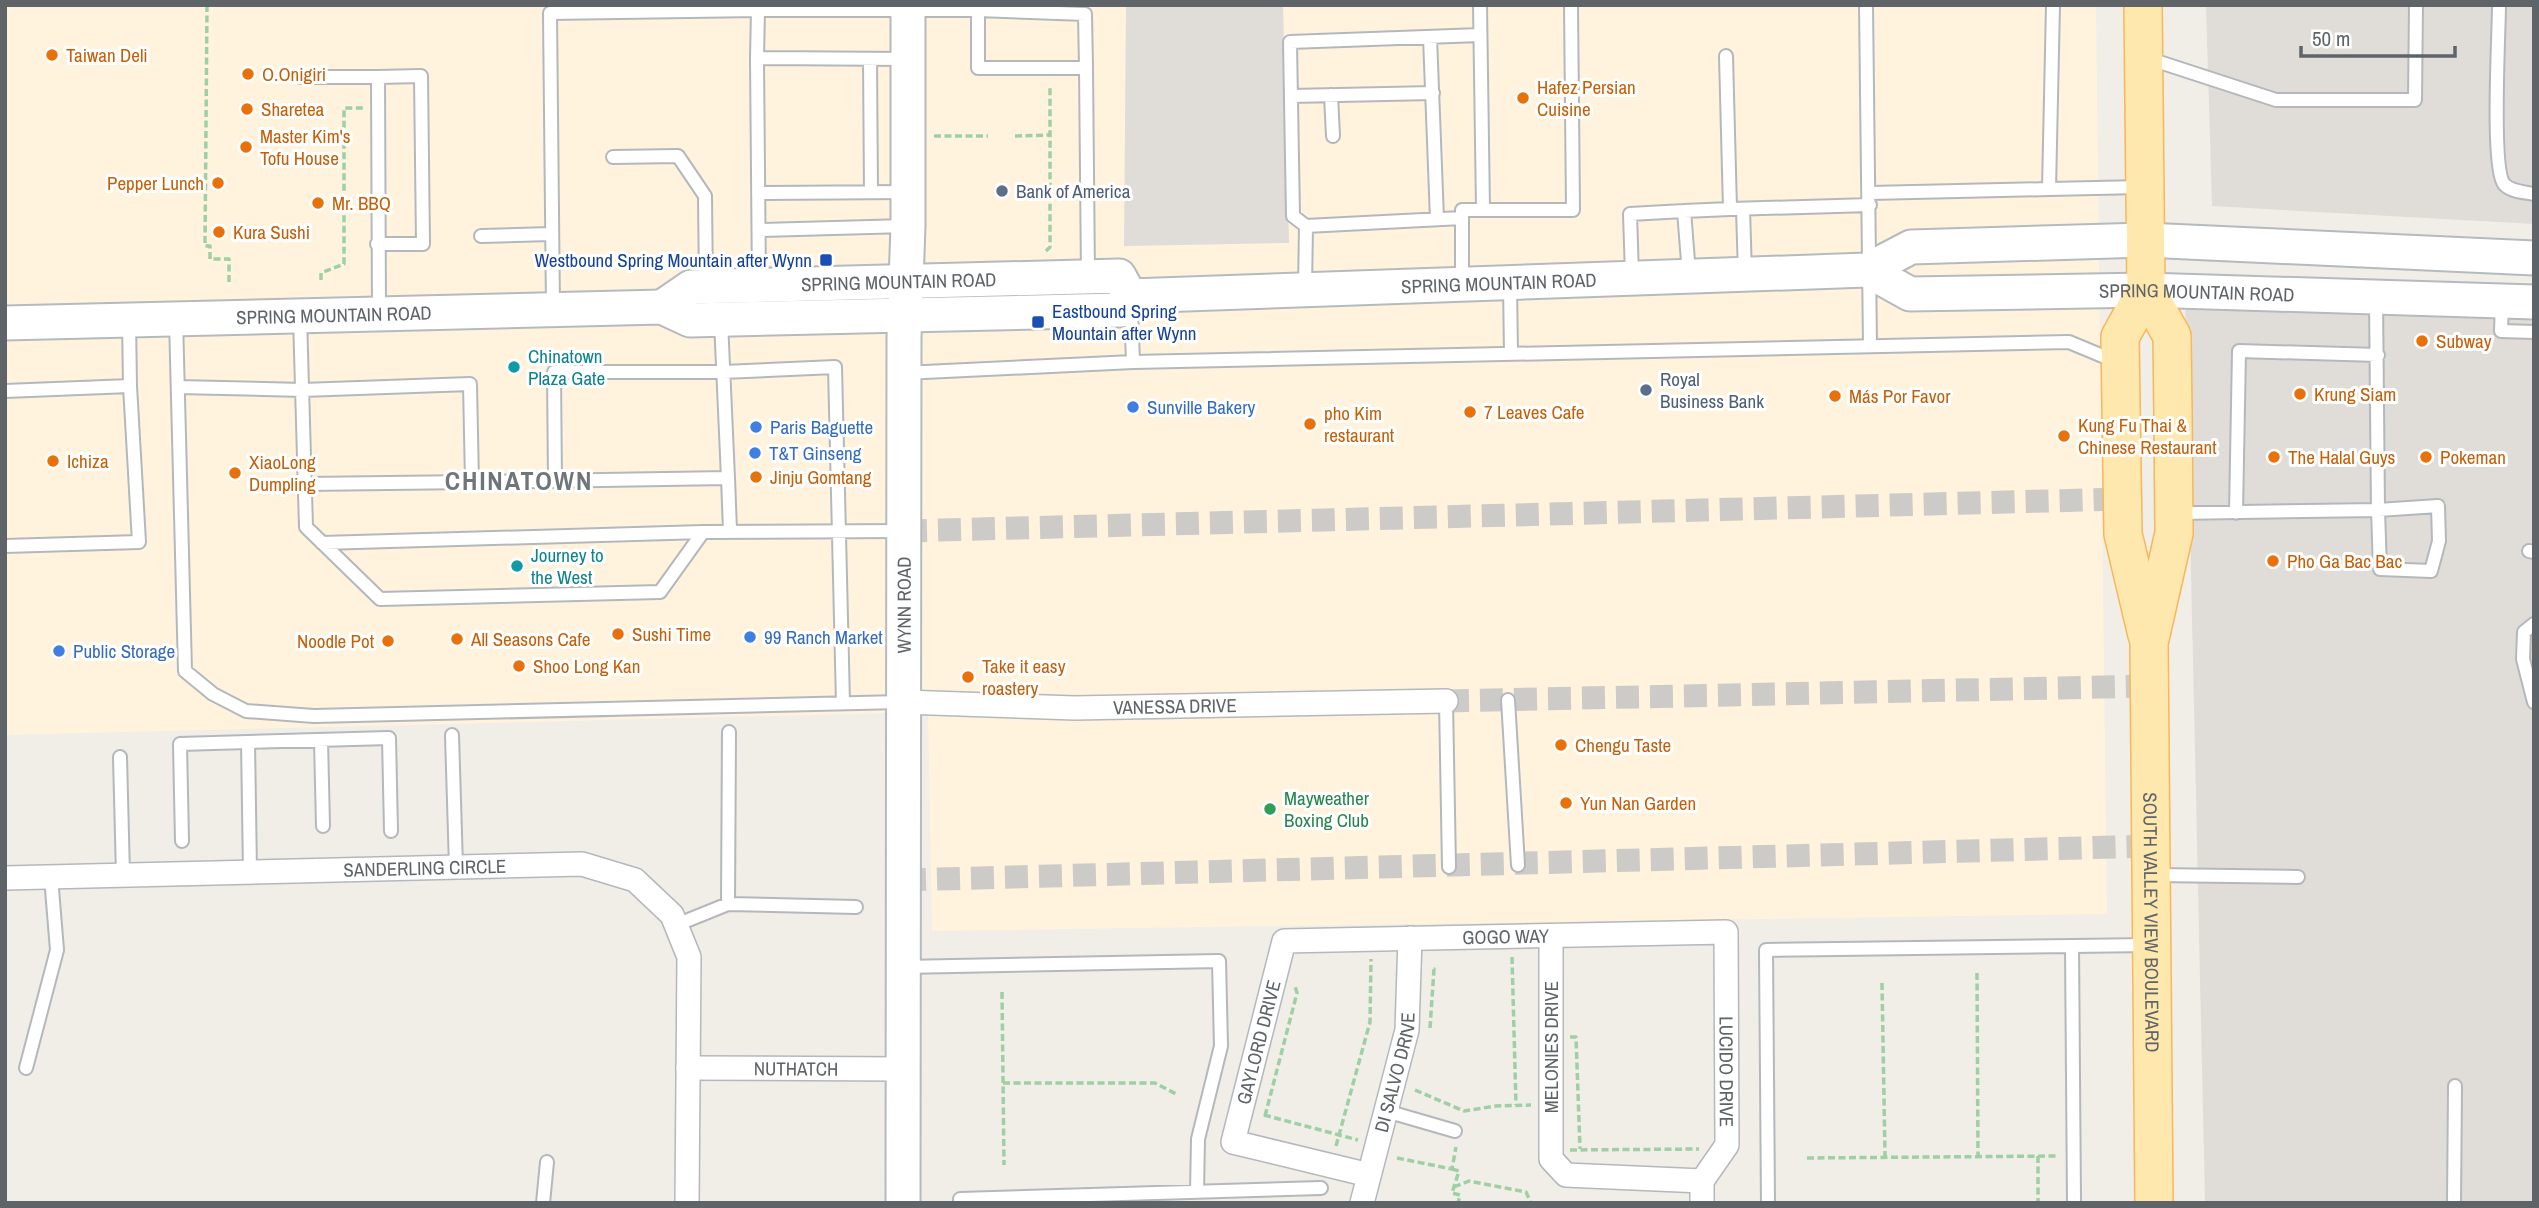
<svg xmlns="http://www.w3.org/2000/svg" width="2539" height="1208" viewBox="0 0 2539 1208" font-family="'Archivo Narrow',sans-serif">
	<rect width="100%" height="100%" fill="#f1ede7"/>
	<path fill="#fff3de" d="M5,5H1126L1124,246L1289,243L1283,5H2096L2107,914L932,931L928,712L5,735Z"/>
	<path fill="#e0ddd9" d="M1126,5H1283L1289,243L1124,246Z
		M2206,5H2534V224L2212,206Z
		M2185,301L2534,318V1203H2205Z"/>
	<g fill="none" stroke-linecap="round" stroke-linejoin="round">
		<path stroke="#cccbc7" stroke-width="23" stroke-dasharray="23 11" stroke-linecap="butt" d="M904,531L2122,499
			M1446,701L2149,686
			M903,880L2151,846"/>
		<g stroke="#b4b8bc" stroke-width="16">
			<path id="lane" d="M1480,5L1483,210
				M1866,5L1870,346
				M2053,5L2049,189L2142,187
				M2499,5C2499,33 2491,168 2504,184C2511,192 2524,192 2534,194
				M978,10L1085,14L1086,68
				M1430,37L1437,219
				M1726,56L1730,209L1870,205
				M757,58L759,285
				M2147,58L2276,100H2415L2416,5
				M870,59L871,192
				M907,59L757,58L758,10H978V68H1086L1088,277
				M301,77H378L379,311
				M1331,95L1333,136
				M1291,96L1433,93
				M613,157L678,156L705,196L706,286
				M758,193L908,192
				M1870,193L2049,189
				M1743,209L1745,274
				M1306,226L1462,218
				M759,230L906,226
				M481,236L550,234
				M377,244H423L421,76L378,77
				M1689,274L1684,211L1730,209
				M1632,275L1630,214L1684,211
				M1462,284V210H1573L1571,5
				M1510,284L1511,354
				M1305,289L1306,226L1293,216L1290,42L1480,35
				M2502,302L2501,331L2534,332
				M1131,307L1133,362
				M553,309L550,13L758,10
				M300,317L306,527L380,599L660,592L703,532L903,531
				M176,319L185,671L213,694L246,711L314,716L901,702
				M129,320L130,386
				M904,373L1133,362L2069,342L2117,362
				M178,387L303,390L470,384L472,482L305,484
				M5,391L130,386L139,542L5,546
				M728,478L730,531
				M555,481L554,372H723L835,367L843,703
				M472,482L728,478L721,321
				M2438,506L2439,541L2431,571L2380,569L2378,510Z
				M2177,513L2378,510L2376,298
				M2236,513L2239,351L2378,355
				M322,543L703,532
				M2529,551L2534,552
				M2534,624L2524,632L2523,659L2534,702
				M1508,700L1518,865
				M1446,701L1449,867
				M452,735L456,867
				M321,740L323,826
				M120,757L123,875
				M182,841L180,744L248,742
				M250,872L248,742L389,738L391,831
				M2155,875L2298,877
				M728,904L729,732
				M676,925L728,904L856,907
				M2072,946L2149,945
				M903,967L1219,961L1221,1046L1198,1139L1197,1192
				M26,1068L57,950L51,877
				M1386,1111L1455,1131
				M543,1203L547,1162
				M960,1203V1199L1321,1188
				M1768,1203L1766,950L2072,946L2074,1203
				M2454,1203L2455,1086"/>
		</g>
		<g stroke="#b4b8bc" stroke-width="26">
			<g id="street">
				<path id="s1" d="M904,702L1075,708L1446,701"/>
				<path id="s2" d="M5,878L582,864L635,880L672,915L689,957L687,1203"/>
				<path d="M1551,936V1159L1566,1175L1702,1181"/>
				<path id="s3" d="M688,1068L903,1069"/>
				<path id="s4" d="M1369,1175L1233,1142L1284,941L1726,932L1727,1145L1702,1181V1203"/>
				<path id="s5" d="M1362,1203L1407,1030L1410,938"/>
			</g>
		</g>
		<g stroke="#b5babf" stroke-width="37">
			<g id="secondary">
				<path id="s6" d="M1867,270L1910,294L2146,290L2534,302"/>
				<path id="s7" d="M1130,296L1867,270L1911,247L2145,240L2534,258"/>
				<path id="s8" d="M662,307L691,287L1119,276L1130,296"/>
				<path id="s9" d="M5,323L662,307L690,320L1121,310L1130,296"/>
				<path id="s10" d="M903,1203L904,337L908,226V5"/>
			</g>
		</g>
		<g stroke="#f8b759" stroke-width="40">
			<g id="primary">
				<path d="M2143,5L2146,290L2120,337L2123,534L2147,635"/>
				<path id="s11" d="M2146,290L2172,336L2173,413L2174,533L2149,643L2154,1203"/>
			</g>
		</g>
		<path stroke="#9ed0a5" stroke-width="3.5" stroke-dasharray="7 3.5" stroke-linecap="butt" d="M207,5L205,246H210V259H229V283
			M934,136H988
			M1015,136L1050,135
			M1046,251L1050,247V87
			M321,280V273L344,264V108H364
			M1512,957L1516,1105
			M1977,973L1978,1156
			M1882,983L1885,1156
			M1002,992L1004,1165
			M1430,1028L1434,969H1431
			M1570,1037H1576L1580,1149
			M1003,1083H1155L1176,1094
			M1415,1090L1464,1111L1496,1106L1531,1105
			M1264,1115L1358,1140
			M1265,1116L1297,993L1295,986
			M1336,1146L1370,1022L1371,959
			M1570,1150L1699,1149
			M2038,1156V1203
			M1397,1158L1452,1169L1456,1147
			M1807,1158L2057,1156
			M1452,1169L1459,1171L1452,1193L1460,1195L1458,1203
			M1454,1187L1469,1181L1526,1192L1531,1203"/>
		<use href="#lane" stroke="#fff" stroke-width="12"/>
		<use href="#street" stroke="#fff" stroke-width="23"/>
		<use href="#secondary" stroke="#fff" stroke-width="33"/>
		<use href="#primary" stroke="#ffe8ae" stroke-width="37"/>
	</g>
	<g fill="#e8710a" stroke="#fff" stroke-width="2.5">
		<circle cx="52" cy="55" r="7"/>
		<circle cx="248" cy="74" r="7"/>
		<circle cx="1523" cy="98" r="7"/>
		<circle cx="247" cy="109" r="7"/>
		<circle cx="246" cy="147" r="7"/>
		<circle cx="218" cy="183" r="7"/>
		<circle cx="318" cy="203" r="7"/>
		<circle cx="219" cy="232" r="7"/>
		<circle cx="2422" cy="341" r="7"/>
		<circle cx="2300" cy="394" r="7"/>
		<circle cx="1835" cy="396" r="7"/>
		<circle cx="1470" cy="412" r="7"/>
		<circle cx="1310" cy="424" r="7"/>
		<circle cx="2064" cy="436" r="7"/>
		<circle cx="2274" cy="457" r="7"/>
		<circle cx="2426" cy="457" r="7"/>
		<circle cx="53" cy="461" r="7"/>
		<circle cx="235" cy="473" r="7"/>
		<circle cx="756" cy="477" r="7"/>
		<circle cx="2273" cy="561" r="7"/>
		<circle cx="618" cy="634" r="7"/>
		<circle cx="457" cy="639" r="7"/>
		<circle cx="388" cy="641" r="7"/>
		<circle cx="519" cy="666" r="7"/>
		<circle cx="968" cy="677" r="7"/>
		<circle cx="1561" cy="745" r="7"/>
		<circle cx="1566" cy="803" r="7"/>
	</g>
	<g fill="#5c6f8a" stroke="#fff" stroke-width="2.5">
		<circle cx="1002" cy="191" r="7"/>
		<circle cx="1646" cy="390" r="7"/>
	</g>
	<g fill="#1a4fb4" stroke="#fff" stroke-width="2.5">
		<rect x="819" y="253" width="14" height="14" rx="3.5"/>
		<rect x="1031" y="315" width="14" height="14" rx="3.5"/>
	</g>
	<g fill="#0f9aa8" stroke="#fff" stroke-width="2.5">
		<circle cx="514" cy="367" r="7"/>
		<circle cx="517" cy="566" r="7"/>
	</g>
	<g fill="#3f7fe0" stroke="#fff" stroke-width="2.5">
		<circle cx="1133" cy="407" r="7"/>
		<circle cx="756" cy="427" r="7"/>
		<circle cx="755" cy="453" r="7"/>
		<circle cx="750" cy="637" r="7"/>
		<circle cx="59" cy="651" r="7"/>
	</g>
	<circle fill="#2e9e5b" stroke="#fff" stroke-width="2.5" cx="1270" cy="809" r="7"/>
	<g text-anchor="middle" stroke-width="6" stroke-linejoin="round" paint-order="stroke">
		<g font-size="19" fill="#c56008" stroke="#fff" text-anchor="start">
			<text x="66" y="62">Taiwan Deli</text>
			<text x="262" y="81">O.Onigiri</text>
			<text x="1537" y="94">Hafez Persian<tspan x="1537" dy="22">Cuisine</tspan></text>
			<text x="261" y="116">Sharetea</text>
			<text x="260" y="143">Master Kim's<tspan x="260" dy="22">Tofu House</tspan></text>
			<text x="204" y="190" text-anchor="end">Pepper Lunch</text>
			<text x="332" y="210">Mr. BBQ</text>
			<text x="233" y="239">Kura Sushi</text>
			<text x="2436" y="348">Subway</text>
			<text x="2314" y="401">Krung Siam</text>
			<text x="1849" y="403">Más Por Favor</text>
			<text x="1484" y="419">7 Leaves Cafe</text>
			<text x="1324" y="420">pho Kim<tspan x="1324" dy="22">restaurant</tspan></text>
			<text x="2078" y="432">Kung Fu Thai &amp;<tspan x="2078" dy="22">Chinese Restaurant</tspan></text>
			<text x="2288" y="464">The Halal Guys</text>
			<text x="2440" y="464">Pokeman</text>
			<text x="67" y="468">Ichiza</text>
			<text x="249" y="469">XiaoLong<tspan x="249" dy="22">Dumpling</tspan></text>
			<text x="770" y="484">Jinju Gomtang</text>
			<text x="2287" y="568">Pho Ga Bac Bac</text>
			<text x="632" y="641">Sushi Time</text>
			<text x="471" y="646">All Seasons Cafe</text>
			<text x="374" y="648" text-anchor="end">Noodle Pot</text>
			<text x="533" y="673">Shoo Long Kan</text>
			<text x="982" y="673">Take it easy<tspan x="982" dy="22">roastery</tspan></text>
			<text x="1575" y="752">Chengu Taste</text>
			<text x="1580" y="810">Yun Nan Garden</text>
		</g>
		<g font-size="19" fill="#4e5e75" stroke="#fff" text-anchor="start">
			<text x="1016" y="198">Bank of America</text>
			<text x="1660" y="386">Royal<tspan x="1660" dy="22">Business Bank</tspan></text>
		</g>
		<g font-size="19" fill="#164399" stroke="#fff" text-anchor="end">
			<text x="812" y="267">Westbound Spring Mountain after Wynn</text>
			<text x="1052" y="318" text-anchor="start">Eastbound Spring<tspan x="1052" dy="22">Mountain after Wynn</tspan></text>
		</g>
		<g font-size="19" fill="#5e6468" stroke="#fff">
			<text dy="7" stroke="none"><textPath href="#s8" startOffset="243">SPRING MOUNTAIN ROAD</textPath></text>
			<text dy="7" stroke="none"><textPath href="#s7" startOffset="369">SPRING MOUNTAIN ROAD</textPath></text>
			<text dy="7" stroke="none"><textPath href="#s6" startOffset="336">SPRING MOUNTAIN ROAD</textPath></text>
			<text dy="7" stroke="none"><textPath href="#s9" startOffset="329">SPRING MOUNTAIN ROAD</textPath></text>
			<text dy="7" stroke="none"><textPath href="#s10" startOffset="598">WYNN ROAD</textPath></text>
			<text dy="7" stroke="none"><textPath href="#s1" startOffset="271">VANESSA DRIVE</textPath></text>
			<text dy="7" stroke="none"><textPath href="#s2" startOffset="420">SANDERLING CIRCLE</textPath></text>
			<text dy="7" stroke="none"><textPath href="#s11" startOffset="642">SOUTH VALLEY VIEW BOULEVARD</textPath></text>
			<text dy="7" stroke="none"><textPath href="#s4" startOffset="569">GOGO WAY</textPath></text>
			<text dy="7" stroke="none"><textPath href="#s4" startOffset="243">GAYLORD DRIVE</textPath></text>
			<text transform="translate(1551 1047) rotate(-90)" y="7">MELONIES DRIVE</text>
			<text dy="7" stroke="none"><textPath href="#s3" startOffset="108">NUTHATCH</textPath></text>
			<text dy="7" stroke="none"><textPath href="#s4" startOffset="929">LUCIDO DRIVE</textPath></text>
			<text dy="7" stroke="none"><textPath href="#s5" startOffset="135">DI SALVO DRIVE</textPath></text>
		</g>
		<g font-size="19" fill="#0d838f" stroke="#fff" text-anchor="start">
			<text x="528" y="363">Chinatown<tspan x="528" dy="22">Plaza Gate</tspan></text>
			<text x="531" y="562">Journey to<tspan x="531" dy="22">the West</tspan></text>
		</g>
		<g font-size="19" fill="#366cbe" stroke="#fff" text-anchor="start">
			<text x="1147" y="414">Sunville Bakery</text>
			<text x="770" y="434">Paris Baguette</text>
			<text x="769" y="460">T&amp;T Ginseng</text>
			<text x="764" y="644">99 Ranch Market</text>
			<text x="73" y="658">Public Storage</text>
		</g>
		<g font-size="19" fill="#27864d" stroke="#fff" text-anchor="start">
			<text x="1284" y="805">Mayweather<tspan x="1284" dy="22">Boxing Club</tspan></text>
		</g>
		<g font-size="26" font-weight="bold" letter-spacing="2" fill="#6f767a" stroke="#fff">
			<text x="519" y="490">CHINATOWN</text>
		</g>
	</g>
	<rect width="2539" height="1208" fill="none" stroke="#5e6468" stroke-width="14"/>
	<path d="M2301 46v10h154v-10" fill="none" stroke="#5e6468" stroke-width="3.5"/>
	<text x="2312" y="46" font-size="21" fill="#5e6468" stroke="#ffffff" stroke-width="5" paint-order="stroke">50 m</text>
</svg>
